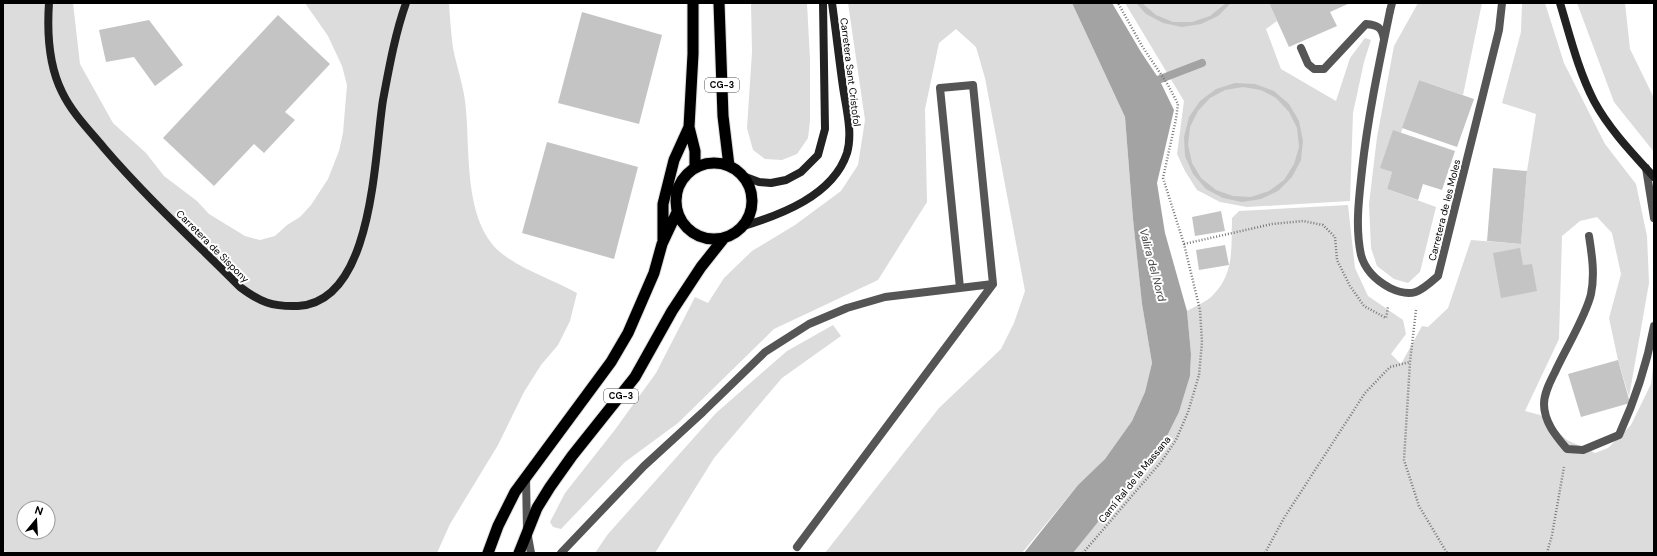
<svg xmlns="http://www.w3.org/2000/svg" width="1657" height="556" viewBox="0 0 1657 556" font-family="'DM Sans',sans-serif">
	<rect width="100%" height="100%" fill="#fff"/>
	<path fill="#dcdcdc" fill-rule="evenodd" d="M3,3H73L80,64L113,123L146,153L164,176L197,201L209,214L245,236L260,240L275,236L287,225L300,217L311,205L328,179L339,151L343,133L347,85L342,66L328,36L305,3H449C450,18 451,34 453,48C457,69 465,89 466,111C470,153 464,221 500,252C520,269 553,280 577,293L570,321L558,345L541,365L524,392L498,445L450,524L437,553H11L3,551ZM24,508H48V532H24Z
		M751,3H807L810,59V121L808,138L797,154L782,160L765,159L753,150L747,128L752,52Z
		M848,3H1072L1125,117L1133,219L1142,304L1152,363L1145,392L1132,421L1105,459L1078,485L1022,553H825L939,408L1001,349L1014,323L1025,291L985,78L976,47L956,29L939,43L925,109L927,202L878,280L774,329L678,423L625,462L561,529L553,527L550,522L565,493L614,431L656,373L695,297L708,303L724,278L752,251L795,225L841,191L858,165L865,120Z
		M1125,3H1269L1277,21L1266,29L1281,69L1336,101L1350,58L1365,38L1371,40L1364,62L1353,113L1350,201L1247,207L1220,202L1197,190L1185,171L1177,154L1184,101Z
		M1418,3H1482L1463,95L1419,80L1401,133L1381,168L1392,172L1387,189L1436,207L1420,272L1408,283L1394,279L1377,266L1371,248L1369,204L1377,137L1394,46Z
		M1522,3H1545L1564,63L1605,144L1636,184L1647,236L1649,283L1629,397L1618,360L1609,318L1621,274L1612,233L1597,217L1580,221L1562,236L1559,339L1525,411L1540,415L1567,440L1595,453L1608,448L1631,425L1651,384L1654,358V553H1073L1166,438L1179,412L1190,376L1191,354L1187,311C1195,306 1207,302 1213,295C1235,273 1231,246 1232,218L1239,211L1348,205L1355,268L1368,296L1403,320L1406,334L1391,354L1401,364L1422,326L1428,327L1448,308L1471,240L1521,244L1527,171L1536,114L1502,103L1521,32Z
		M1577,3H1625L1630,49L1654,98V152L1614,102Z
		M833,325L841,336L782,378L714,458L655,553H595L608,534L716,413L787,351Z"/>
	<path fill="#a3a3a3" d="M1072,3H1112L1141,52L1159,79L1174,110L1157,183L1165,233L1187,311L1191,354L1190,376L1179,412L1166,438L1073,553H1024L1078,485L1105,459L1132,421L1145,392L1152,363L1142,304L1133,219L1125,117Z"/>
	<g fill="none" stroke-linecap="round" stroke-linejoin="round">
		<path stroke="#a3a3a3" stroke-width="8" d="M1150,83L1202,63"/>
	</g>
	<path fill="#c4c4c4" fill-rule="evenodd" d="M1136,3H1142L1156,15L1173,22H1192L1210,16L1226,3H1231L1218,16L1201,24L1182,27L1163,23L1146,14Z
		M1269,3H1350L1330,12L1337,26L1289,47Z
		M582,12L662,35L639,124L558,103Z
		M278,15L330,64L285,112L295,120L264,153L254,144L214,186L163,138Z
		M149,20L183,65L155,86L134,57L106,62L99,30Z
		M1419,80L1474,99L1457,147L1402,128Z
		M1235,83L1255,84L1274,91L1289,104L1299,121L1303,141L1301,160L1292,177L1278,191L1261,199L1242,202L1223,198L1206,189L1193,174L1185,156L1184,137L1189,117L1200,101L1216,89ZM1243,87L1261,90L1276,98L1289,112L1297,128L1299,147L1294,164L1284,180L1269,191L1251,197L1233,196L1216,190L1201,178L1192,163L1188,145L1190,127L1198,111L1210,98L1225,90Z
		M1393,130L1455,151L1442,190L1423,184L1418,200L1387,189L1392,172L1380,168Z
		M547,142L638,167L614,259L522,233Z
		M1493,168L1527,171L1521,244L1487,241Z
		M1221,211L1225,231L1195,236L1192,217Z
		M1225,245L1229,265L1199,270L1196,250Z
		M1520,248L1523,265L1532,264L1537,291L1501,298L1493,253Z
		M1618,360L1630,403L1581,417L1568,374Z"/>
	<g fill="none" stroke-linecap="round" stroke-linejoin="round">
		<g stroke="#dbdbdb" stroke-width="13">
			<path id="trunk" d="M693,3V54L689,127L695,151V168
				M719,3L723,116L729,166
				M676 201a38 38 0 1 1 76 0a38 38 0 1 1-76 0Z
				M663,240V204L674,160L689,127
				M488,553L498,526L515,492L611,362L628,333L654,273L662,244L677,212
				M519,553L537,508L550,487L572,456L635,377L672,311L701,267L724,238"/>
		</g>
		<path stroke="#777" stroke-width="2.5" stroke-dasharray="1 2" stroke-linecap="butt" d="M1184,244L1272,224L1303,221L1323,225L1335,237L1337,260L1350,286L1364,306L1386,318L1388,307
			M1416,310L1410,362L1404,460L1419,506L1447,553
			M1083,553L1161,462L1176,440L1188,412L1199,375L1202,342L1200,310L1184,244L1163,178L1176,119L1178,104L1168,85L1142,46L1118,3
			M1265,553L1284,518L1365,393L1390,367L1410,362
			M1547,553L1552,535L1564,467"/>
		<path stroke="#555" stroke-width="8" d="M1390,11L1392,3
			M1301,48L1308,64L1314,69H1324L1366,24C1377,25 1382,27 1384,39
			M1646,168L1654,218
			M1589,236C1592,255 1595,275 1591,294C1586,316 1565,350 1555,372C1550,382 1544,393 1544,404C1544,422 1556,436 1567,449L1583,450L1619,435C1635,400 1647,364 1654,326
			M526,476L527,531L531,553
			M797,547L993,284L973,85L940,88L960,288
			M561,553L644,466L703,412L765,352L809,324L847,308L885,297L993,284"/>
		<path stroke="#555" stroke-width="8" d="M1390,11C1379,64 1368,116 1362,170C1359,198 1355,227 1361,255C1365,270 1377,281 1390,288C1413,299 1421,291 1438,276L1499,30L1502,3"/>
		<path stroke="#222" stroke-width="8" d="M49,3C47,32 49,66 62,92C72,113 89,130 104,148C146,197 194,241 240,287C260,302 272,307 298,306C374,302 374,156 383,100C389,68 395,34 406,3
			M1560,3C1570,36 1578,70 1594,101C1609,129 1633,154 1654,177
			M743,176L759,182L771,183L786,180L801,172L818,155L825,129L823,3
			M741,227C780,215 833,196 847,153C853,133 846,108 843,87C839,59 836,31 832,3"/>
		<use href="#trunk" stroke="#000" stroke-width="11"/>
	</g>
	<g text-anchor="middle" stroke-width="4" stroke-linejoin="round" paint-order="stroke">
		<g fill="#fff" stroke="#4c4c4c" stroke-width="1">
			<rect x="705" y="78" width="34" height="14" rx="3"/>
			<rect x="604" y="389" width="34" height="14" rx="3"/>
		</g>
		<g font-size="9" font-weight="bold" fill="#000">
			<text x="722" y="88">CG-3</text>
			<text x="621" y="399">CG-3</text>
		</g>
		<g font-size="10" fill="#000" stroke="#fff">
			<text transform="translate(851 72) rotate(83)" y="4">Carretera Sant Cristofol</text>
			<text transform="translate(1444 210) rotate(-76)" y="4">Carretera de les Moles</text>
			<text transform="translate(213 246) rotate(45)" y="4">Carretera de Sispony</text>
			<text transform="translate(1134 479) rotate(-51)" y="4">Camí Ral de la Massana</text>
		</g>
		<g font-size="11" font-style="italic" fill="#444" stroke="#fff">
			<text transform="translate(1153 265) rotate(75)" y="4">Valira del Nord</text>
		</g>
	</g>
	<rect width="1657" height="556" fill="none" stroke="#000000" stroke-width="8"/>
	<g transform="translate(36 520) rotate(18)"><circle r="19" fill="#ffffff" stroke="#999999"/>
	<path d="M0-3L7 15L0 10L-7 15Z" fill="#000000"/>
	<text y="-6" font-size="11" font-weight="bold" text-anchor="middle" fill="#000000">N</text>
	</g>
</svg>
